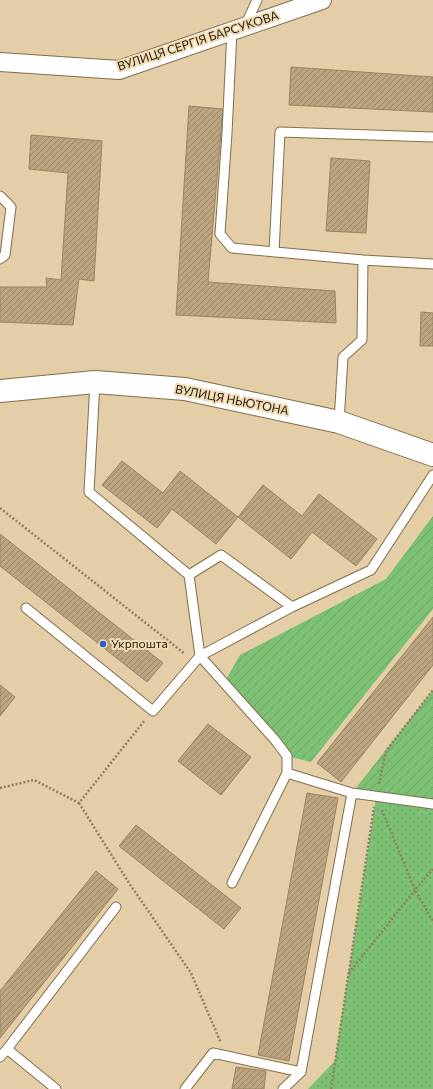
<svg xmlns="http://www.w3.org/2000/svg" width="433" height="1089" viewBox="0 0 433 1089" font-family="Commissioner,sans-serif">
	<defs>
		<pattern id="grass-dots" width="8" height="8" patternUnits="userSpaceOnUse"><rect width="8" height="8" fill="#7bc073"/><path d="M2 2h.1M6 6h.1" fill="none" stroke="#6aa462" stroke-width="1.8" stroke-linecap="round"/></pattern>
		<pattern id="garden-furrows" width="10" height="10" patternUnits="userSpaceOnUse"><rect width="10" height="10" fill="#7bc073"/><path d="M-1 1l2-2M0 10L10 0M9 11l2-2" fill="none" stroke="#6aa462"/></pattern>
		<pattern id="building-hatch" width="6" height="6" patternUnits="userSpaceOnUse"><rect width="6" height="6" fill="#baa580"/><path d="M-1 1l2-2M0 6l6-6M5 7l2-2" fill="none" stroke="#978667"/></pattern>
	</defs>
	<rect width="100%" height="100%" fill="#e4cea8"/>
	<path fill="url(#grass-dots)" d="M376,797L433,804V1089H308L335,1061Z"/>
	<path fill="url(#garden-furrows)" d="M433,516V609L311,762L287,756L224,683L240,655L386,579Z
		M433,690V804L352,793Z"/>
	<path fill="url(#building-hatch)" stroke="#998460" d="M291,67L433,77V112L289,105Z
		M189,106L223,109L208,282L335,291L336,323L176,315Z
		M31,135L102,141L94,281L79,279L73,325L0,322V287H47L46,278L61,280L68,173L29,169Z
		M331,158L370,161L366,233L326,231Z
		M421,312L433,313V346H420Z
		M122,461L163,493L180,471L238,517L216,544L172,509L157,528L102,485Z
		M263,485L302,516L319,494L377,539L356,566L312,532L291,559L238,517Z
		M0,534L163,663L147,682L0,566Z
		M433,617V665L341,782L317,763Z
		M0,685L15,697L0,716Z
		M208,724L251,757L221,795L178,761Z
		M307,793L338,798L289,1061L258,1055Z
		M136,825L241,908L224,929L119,846Z
		M96,871L118,889L0,1038V991Z
		M236,1067L266,1071L264,1089H232Z"/>
	<g fill="none" stroke-linecap="round" stroke-linejoin="round">
		<g stroke="#826e4b" stroke-width="11">
			<path id="lane" d="M245,26L257,0
				M232,31L227,133L220,234L232,248L363,260L362,340L343,357L339,422
				M0,196L11,207L5,255L0,259
				M274,252L280,132L433,137
				M363,260L433,264
				M189,575L221,555L292,607L371,570L433,475
				M26,608L153,711L200,656L189,575L89,492L95,382
				M287,773V756L275,740L200,656L292,607
				M232,883L287,773L352,793L433,804
				M0,1057L7,1049
				M56,1089L7,1049L116,907
				M185,1089L213,1053L301,1072L352,793
				M283,1089L301,1072"/>
		</g>
		<g stroke="#826e4b" stroke-width="20">
			<path id="street" d="M0,62L119,70L322,0"/>
		</g>
		<g stroke="#826e4b" stroke-width="24">
			<path id="secondary" d="M0,391L95,382L185,389L339,422L433,455"/>
		</g>
		<path stroke="#8f7f63" stroke-width="2.5" stroke-dasharray="2 2" stroke-linecap="butt" d="M0,508L185,654
			M379,784L386,751L433,690
			M0,788L34,780L79,803L145,720
			M79,803L129,883L191,973L221,1043
			M382,810L415,890L433,921
			M349,973L415,890L433,869
			M331,1089L374,807"/>
		<use href="#lane" stroke="#fff" stroke-width="9"/>
		<use href="#street" stroke="#fff" stroke-width="18"/>
		<use href="#secondary" stroke="#fff" stroke-width="22"/>
	</g>
	<circle fill="#255dcb" stroke="#f1dbb4" stroke-width="1.5" cx="103" cy="644" r="4"/>
	<g text-anchor="middle" stroke-width="4" stroke-linejoin="round" paint-order="stroke">
		<g font-size="12" fill="#21190a" stroke="#f1dbb4">
			<text transform="translate(198 41) rotate(-18)" y="4">ВУЛИЦЯ СЕРГІЯ БАРСУКОВА</text>
			<text transform="translate(232 400) rotate(11)" y="4">ВУЛИЦЯ НЬЮТОНА</text>
		</g>
		<g font-size="12" fill="#21190a" stroke="#f1dbb4" text-anchor="start">
			<text x="111" y="648">Укрпошта</text>
		</g>
	</g>
</svg>
